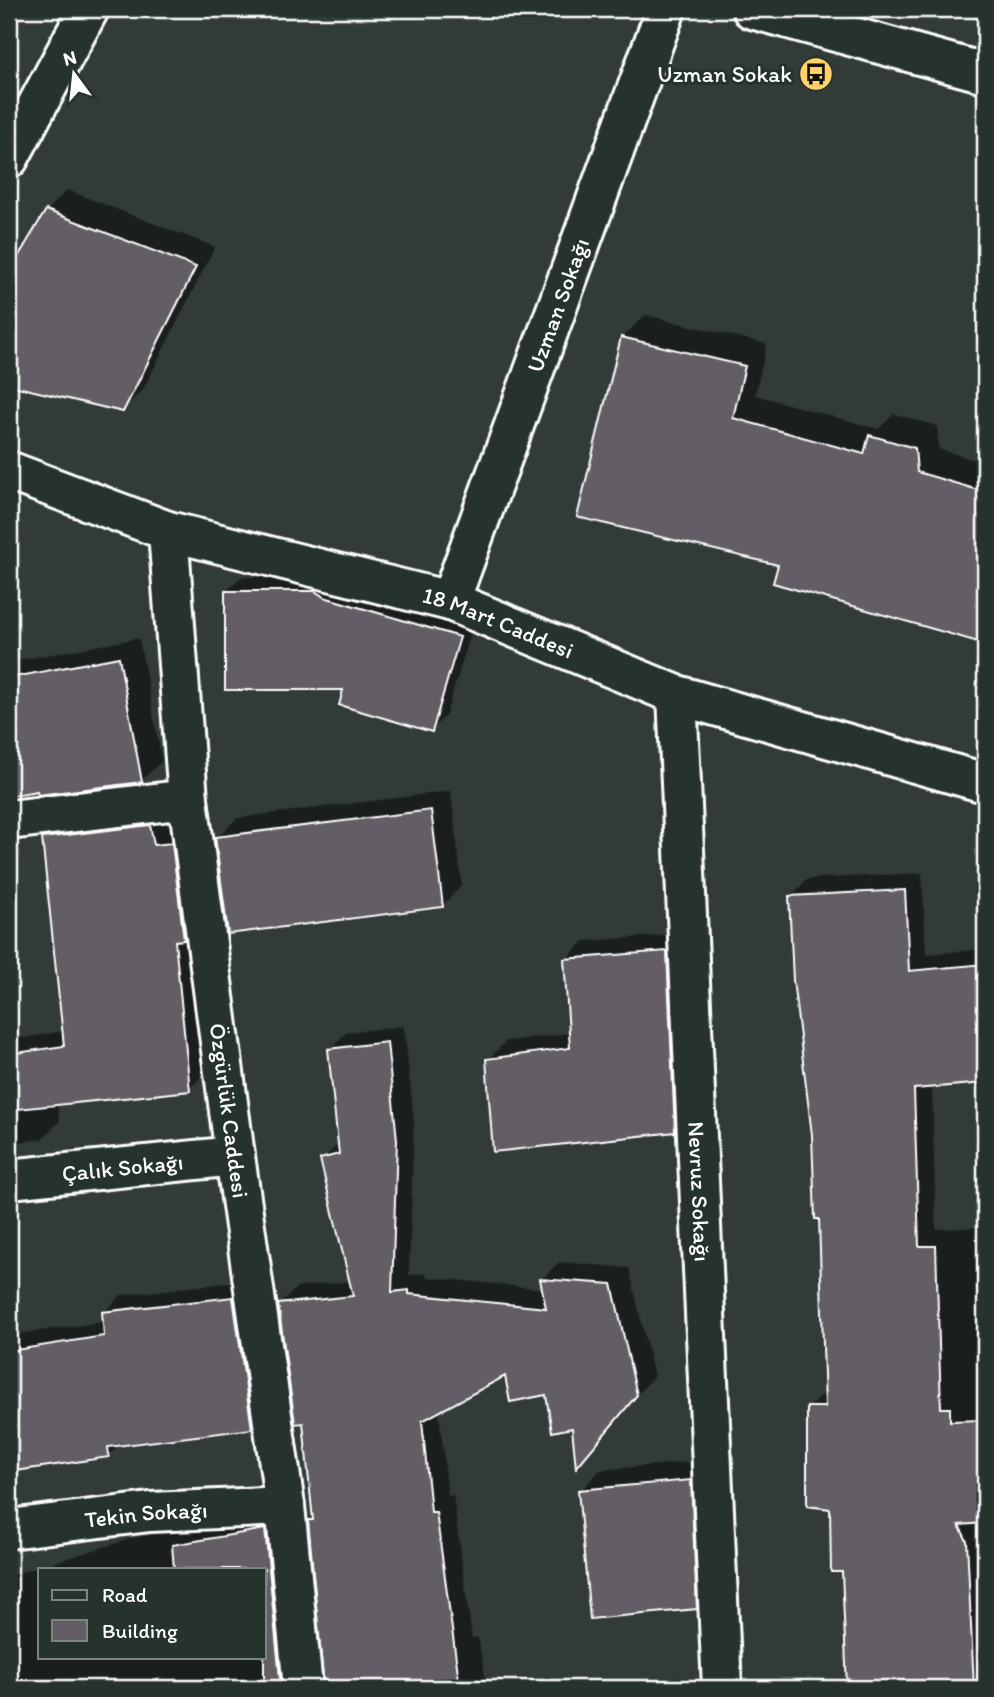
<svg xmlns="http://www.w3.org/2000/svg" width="994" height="1697" viewBox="0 0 994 1697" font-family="Itim,sans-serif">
	<rect width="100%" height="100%" fill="#323b38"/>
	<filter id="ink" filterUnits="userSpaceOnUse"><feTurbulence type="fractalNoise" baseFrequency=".0143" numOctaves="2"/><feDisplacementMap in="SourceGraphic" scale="14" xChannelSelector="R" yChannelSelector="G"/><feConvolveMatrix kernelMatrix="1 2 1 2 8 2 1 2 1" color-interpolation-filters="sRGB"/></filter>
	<g filter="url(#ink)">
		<path fill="#0007" fill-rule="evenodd" d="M9,42L18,44L9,69Z
			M67,190L215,247L143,390L122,410L9,383V276L47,211Z
			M645,315L767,344L755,395L878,429L894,414L937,426L939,449L985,463V642L775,582L781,564L622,338Z
			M241,577H330L474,623L446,715L431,730L345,688L226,592Z
			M139,638L162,761L141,781L39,789L9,794V662Z
			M451,791L462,885L442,906L217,838L237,818Z
			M168,808L171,828L189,826L207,1071L189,1089L57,1103L60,1121L42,1139L9,1144V1040L64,1031L44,839L62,821Z
			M922,873L926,954L985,949V1081L932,1085L936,1229L985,1227V1688H842L848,1684L844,1570L809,1408L826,1391L821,1217L790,896L808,879Z
			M684,934L692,1112L674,1131L488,1060L506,1041L571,1033L566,959L584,941Z
			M404,1026L414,1121L409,1275L426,1273V1277L544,1289L542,1279L559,1262L629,1268L654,1376L577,1464L573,1426L547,1393L507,1373L439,1410L448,1496L453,1495L472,1638L478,1637L487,1688H326L310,1521L314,1517L305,1421L280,1304L297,1287L351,1281L322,1160L340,1142L329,1050L347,1032Z
			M250,1280L269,1410L251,1428L120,1444L108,1456L9,1470V1335L104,1322L103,1313L121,1295Z
			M710,1460L716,1587L696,1607L580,1491L600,1470Z
			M282,1512L308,1688H9V1576L133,1538ZM40,1569H264V1657H40Z"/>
		<path fill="#645d66" stroke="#fff" stroke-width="2" d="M46,210L196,267L123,412L9,385V272Z
			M621,337L745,366L733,418L864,454L869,435L915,448L917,472L985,492V644L773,583L778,565L577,517Z
			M225,591H315L324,597L460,637L432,732L339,705L343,690H225Z
			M119,657L142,782L38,795L37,791L9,796V678Z
			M431,810L443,907L228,934L215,837Z
			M150,825L154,845L172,843L184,940L175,941L190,1091L9,1110V1054L64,1046L42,838Z
			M905,890L909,971L985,964V1083L914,1089L919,1246H936L941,1408H950V1421L985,1420V1523L959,1525L967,1541L974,1688H847L842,1572H831L830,1509L807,1506V1407H825L819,1219H815L812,1135L793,980L789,896Z
			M667,951L675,1132L493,1152L486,1059L570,1048L564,959Z
			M387,1042L397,1140L392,1292L409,1290V1294L546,1308L540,1279L612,1284L637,1395L576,1468L572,1428L552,1432L546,1395L510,1402L505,1376L422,1421L431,1512H436L460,1688H324L308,1520H313L303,1423L295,1424L278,1304L353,1296L320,1159L339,1154L328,1049Z
			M233,1297L252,1429L108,1447L109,1457L9,1472V1351L104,1336L102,1312Z
			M691,1480L697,1609L590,1619L578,1490Z
			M265,1529L281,1688H264V1569H174L172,1545Z"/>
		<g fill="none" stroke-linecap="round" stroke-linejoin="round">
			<g stroke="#fff" stroke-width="44">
				<g id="street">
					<path id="s1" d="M9,471L168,531L450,601L677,695L985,783"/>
					<path id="s2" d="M168,531L188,799L235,1156L285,1506L303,1688"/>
					<path id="s3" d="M450,601L666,9"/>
					<path id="s4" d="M677,695L722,1688"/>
					<path d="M9,820L188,799"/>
					<path id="s5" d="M9,1179L235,1156"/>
					<path id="s6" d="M9,1529L150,1512L285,1506"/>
				</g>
			</g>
			<g stroke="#fff" stroke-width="44">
				<path id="secondary" d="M752,9L985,73
					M9,158L89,9"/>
			</g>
			<use href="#street" stroke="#26332d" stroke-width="38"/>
			<use href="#secondary" stroke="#26332d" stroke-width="38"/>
		</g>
	</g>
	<defs>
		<g id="bus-disc" transform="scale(1.75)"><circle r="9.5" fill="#ffd166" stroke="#26332d"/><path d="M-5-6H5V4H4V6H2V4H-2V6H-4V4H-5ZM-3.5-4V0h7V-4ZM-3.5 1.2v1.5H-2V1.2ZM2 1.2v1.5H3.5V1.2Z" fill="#111"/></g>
	</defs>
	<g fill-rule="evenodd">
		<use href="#bus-disc" x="816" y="74"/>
	</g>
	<g text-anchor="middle" stroke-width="6" stroke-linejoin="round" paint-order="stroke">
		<g font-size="23" fill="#fff" stroke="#26332d" text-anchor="end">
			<text x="792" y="82">Uzman Sokak</text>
		</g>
		<g font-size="23" fill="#fff" stroke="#26332d">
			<text dy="8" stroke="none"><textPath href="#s3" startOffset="315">Uzman Sokağı</textPath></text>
			<text dy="8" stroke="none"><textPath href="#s1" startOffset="513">18 Mart Caddesi</textPath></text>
			<text dy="8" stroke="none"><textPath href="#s2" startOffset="583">Özgürlük Caddesi</textPath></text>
			<text dy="8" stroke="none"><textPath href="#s5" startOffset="114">Çalık Sokağı</textPath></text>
			<text dy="8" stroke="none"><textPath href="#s4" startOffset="497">Nevruz Sokağı</textPath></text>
			<text dy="8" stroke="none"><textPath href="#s6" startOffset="138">Tekin Sokağı</textPath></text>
		</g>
	</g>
	<rect width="994" height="1697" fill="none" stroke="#26332d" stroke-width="35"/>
	<rect x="18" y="18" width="959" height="1662" fill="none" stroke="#fff" stroke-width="2.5" filter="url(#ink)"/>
	<rect x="38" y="1568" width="228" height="91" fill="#26332d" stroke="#7d8581" stroke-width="2"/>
	<rect x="52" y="1590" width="35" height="10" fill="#26332d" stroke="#7d8581" stroke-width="2"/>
	<text x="102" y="1602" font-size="21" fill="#ffffff">Road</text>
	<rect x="52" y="1620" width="35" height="21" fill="#645d66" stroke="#7d8581" stroke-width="2"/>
	<text x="102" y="1638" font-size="21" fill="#ffffff">Building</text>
	<g transform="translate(74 74) rotate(345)" stroke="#26332d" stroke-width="5" paint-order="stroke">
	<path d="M0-5L12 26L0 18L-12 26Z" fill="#ffffff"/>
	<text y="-10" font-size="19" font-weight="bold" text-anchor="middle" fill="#ffffff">N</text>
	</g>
</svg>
